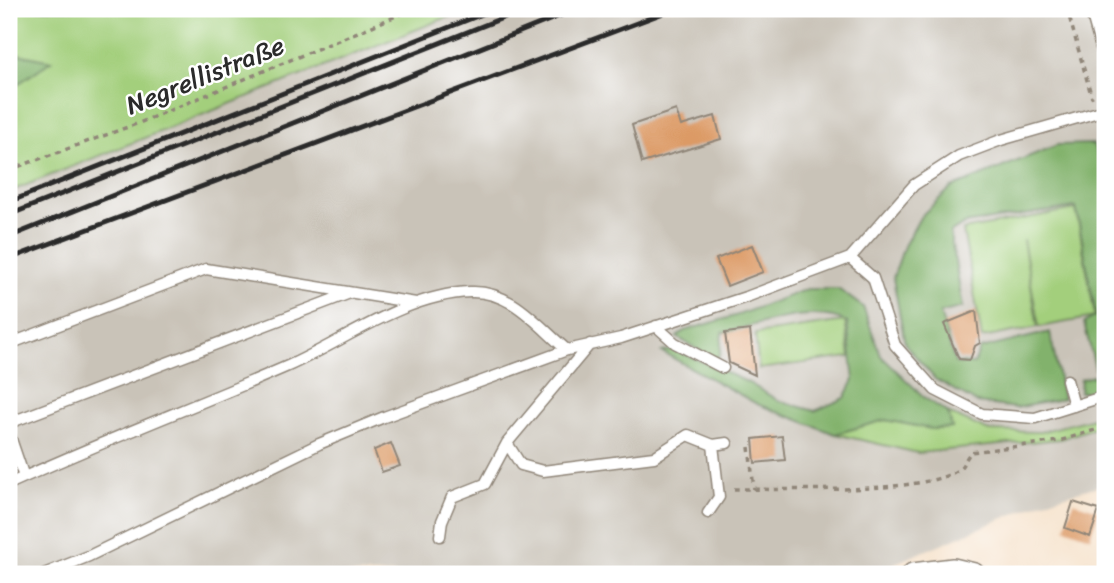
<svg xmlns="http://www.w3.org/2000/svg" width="1114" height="583" viewBox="0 0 1114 583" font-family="Sriracha,sans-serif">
	<rect width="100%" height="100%" fill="#fff"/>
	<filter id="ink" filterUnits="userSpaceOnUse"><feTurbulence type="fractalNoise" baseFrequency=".0143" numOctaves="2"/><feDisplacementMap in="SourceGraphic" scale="14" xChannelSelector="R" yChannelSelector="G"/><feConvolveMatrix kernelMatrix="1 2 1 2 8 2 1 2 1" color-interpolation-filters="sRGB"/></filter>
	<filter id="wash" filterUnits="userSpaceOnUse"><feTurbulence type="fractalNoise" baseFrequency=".00686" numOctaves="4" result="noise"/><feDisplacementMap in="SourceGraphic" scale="28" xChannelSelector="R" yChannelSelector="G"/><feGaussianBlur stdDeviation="1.57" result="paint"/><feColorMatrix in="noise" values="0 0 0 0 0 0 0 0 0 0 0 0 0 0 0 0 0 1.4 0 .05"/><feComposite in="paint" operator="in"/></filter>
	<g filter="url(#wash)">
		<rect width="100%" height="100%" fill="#f5e0c7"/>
		<path fill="#c9c3b8" d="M468,9H1105V484L1045,501L869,574H9V192Z"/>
		<path fill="#a3cf7c" stroke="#677d54" stroke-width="2" d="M9,9H468L9,192Z
			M1076,209L1095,317L1039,327L1023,240L1038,327L982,338L963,230Z
			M845,321L850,357L759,369L755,334Z
			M948,413L989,431L1040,432L1105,415V424L1060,439L918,453L835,434L885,420L932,429L952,428Z"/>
		<path fill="#82b26c" stroke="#566e4c" stroke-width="2" d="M9,52L51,61L9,90Z
			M1093,144L1105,174V387L1088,393L1080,392L1081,379L1097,375L1084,323L1096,316L1076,207L964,224L950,233L963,307L940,313L955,363L974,364L980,349L1050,332L1063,399L1016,408L977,403L935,379L905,344L893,278L904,246L921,216L951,188L1057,145Z
			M807,289H838L863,307L881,356L925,398L948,413L952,428L932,429L885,420L835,434L757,404L662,352L674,349L747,382L779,401L815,411L845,398L854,380L847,322C812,304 759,325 722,333L720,354L715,360L677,337L684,331L738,315Z"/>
		<g id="blocks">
			<path fill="#dc9a65" d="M676,110L681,126L715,116L721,139L642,163L632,125Z
				M752,245L763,272L727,286L716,259Z
				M976,311L980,343L975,346L970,360L959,359L944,324Z
				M750,330L755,375L729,363L725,333Z
				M782,436L785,460L755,463L753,439Z
				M391,443L400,466L382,472L374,450Z
				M1073,502L1099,510L1090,537L1065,528Z"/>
		</g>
	</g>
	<g filter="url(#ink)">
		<use href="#blocks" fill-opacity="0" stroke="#908679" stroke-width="2"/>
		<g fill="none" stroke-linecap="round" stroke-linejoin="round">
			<g stroke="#908679" stroke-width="13">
				<path id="lane" d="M1090,9L1105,62
					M850,258L873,278L895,345L935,390L982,414L1035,418L1105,396
					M656,326L675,343L723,368
					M9,344L206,269L416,303
					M1067,380L1074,406
					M9,423L350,293
					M9,433L24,477
					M507,443L521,465L543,471L654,457L688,435L713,445L727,443
					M9,484C100,442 196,406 288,366C346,340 405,295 470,292C512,290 538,326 567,350
					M708,513L719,497L713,445
					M440,536L442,521L452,497L485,484L507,443L590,344
					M44,574L89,556L319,444L384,417L567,350L621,338L749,296L850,258L914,185L959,156L1001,140L1105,110"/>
			</g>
			<g stroke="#908679" stroke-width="24">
				<path id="street" d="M913,574L953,569L974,574"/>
			</g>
			<path stroke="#908679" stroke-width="3.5" stroke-dasharray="5 5" stroke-linecap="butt" d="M1067,9L1092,98
				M1101,125L1105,139
				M9,170L139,123L413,9
				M749,447L754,489
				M734,489C779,489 927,495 959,469C963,466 967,456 971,452L1059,441L1105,427"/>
			<use href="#lane" stroke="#fff" stroke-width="10"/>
			<use href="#street" stroke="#fff" stroke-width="21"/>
			<path stroke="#2b2b2b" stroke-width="5" d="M9,202L495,9
				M9,215L525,9
				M9,237L577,9
				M9,259L674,9"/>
		</g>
	</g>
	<g text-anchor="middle" stroke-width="5" stroke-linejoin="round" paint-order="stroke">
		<g font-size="26" fill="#2b2b2b" stroke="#fff">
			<text transform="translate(205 75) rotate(-22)" y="9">Negrellistraße</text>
		</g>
	</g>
	<rect width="1114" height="583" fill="none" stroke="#fff" stroke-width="35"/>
</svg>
